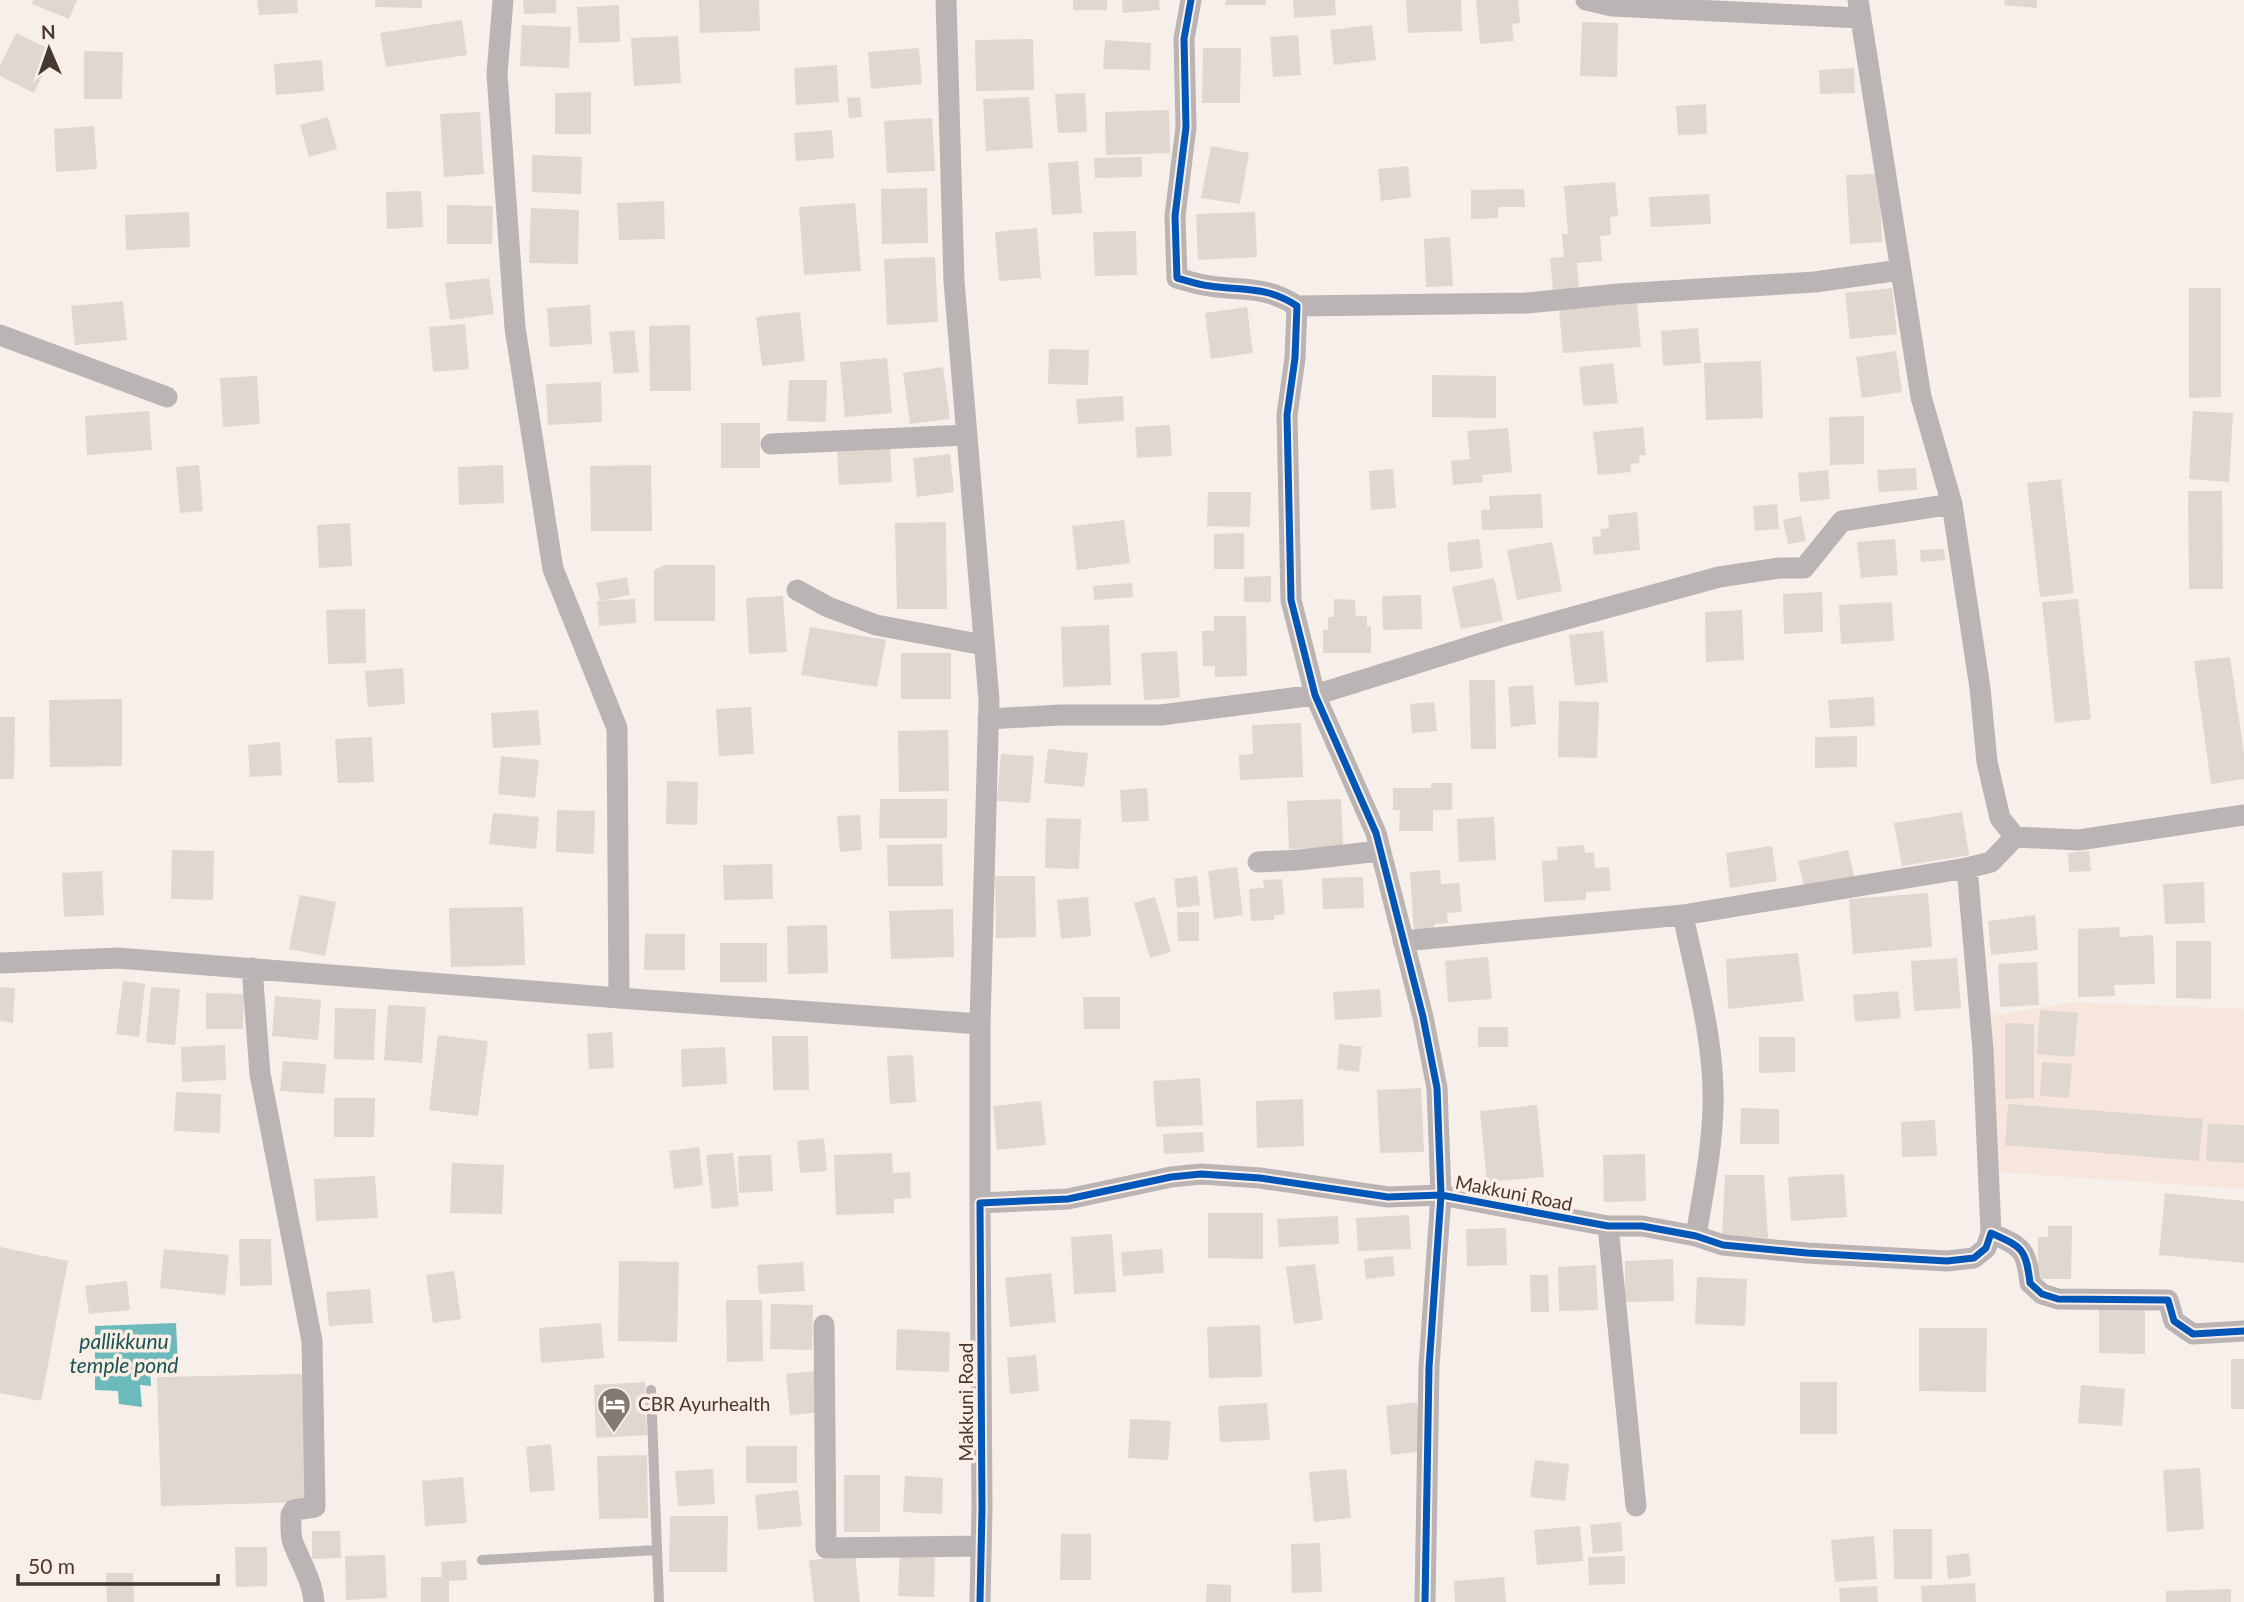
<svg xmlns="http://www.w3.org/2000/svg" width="2244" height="1602" viewBox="0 0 2244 1602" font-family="Lato,sans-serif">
	<rect width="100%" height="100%" fill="#f7efea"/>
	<path fill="#f6e6db" d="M2073,1002L2244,1009V1189L1997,1172L1990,1016Z"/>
	<path fill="#6cbabb" d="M176,1323L178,1365L150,1368L151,1386L140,1385L142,1407L119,1404L118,1391L95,1390V1326Z"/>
	<path fill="#e1d7d1" d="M33,0H77L69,19L32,4Z
		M257,0H297L298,13L259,15Z
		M375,0H422V8L375,7Z
		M523,0H556V13L524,14Z
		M699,0H759L760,31L700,33Z
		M1073,0H1107V10H1073Z
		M1122,0H1159L1160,10L1123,13Z
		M1226,0H1266V5H1225Z
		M1293,0H1335L1336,15L1294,18Z
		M1406,0H1461L1462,31L1408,33Z
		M1476,0H1518L1520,23L1512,24L1514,41L1480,44Z
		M2005,0H2037V8L2004,5Z
		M619,5L620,42L579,43L577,7Z
		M462,20L467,55L386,67L380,33Z
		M1582,22L1618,23L1617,77L1580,76Z
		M522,25L571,27L569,68L520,66Z
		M1372,25L1376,60L1334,65L1330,30Z
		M16,33L54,51L34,93L0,76V66Z
		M1298,35L1301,75L1273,77L1270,37Z
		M678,36L681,83L634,86L631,38Z
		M1033,39L1034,90L976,91L975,40Z
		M1105,40L1151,43L1150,70L1103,69Z
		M919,48L922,84L871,89L868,52Z
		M1203,48H1241L1240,103H1202Z
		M84,51L123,52L122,99H84Z
		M322,60L324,91L276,95L274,64Z
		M837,65L839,102L796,105L794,68Z
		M1854,68L1855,93L1820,94L1819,70Z
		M591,92V134H555V93Z
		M1085,93L1087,132L1058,133L1055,94Z
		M860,97L862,117L849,118L847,98Z
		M1029,97L1033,148L986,151L983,99Z
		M1706,104L1707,134L1678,135L1676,106Z
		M1169,110L1170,153L1106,155L1105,112Z
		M480,112L484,174L444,177L440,114Z
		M328,117L337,149L309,157L300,125Z
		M932,118L935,171L887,173L884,121Z
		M94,126L97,169L56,172L54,129Z
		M832,130L834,158L796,161L794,133Z
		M1211,146L1249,153L1240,204L1201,198Z
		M532,155L582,157L581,194L532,192Z
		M1142,157V177L1095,178L1094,158Z
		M1078,161L1082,213L1052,215L1048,163Z
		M1408,166L1411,197L1381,201L1378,169Z
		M1879,174L1882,242L1850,244L1846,175Z
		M1615,182L1618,216L1610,217L1611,235L1600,236L1602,261L1577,263L1579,288L1553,290L1550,258L1564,257L1562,234H1568L1564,186Z
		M927,188L928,243L882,244L881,189Z
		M1524,189L1525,207H1498V218L1471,219V190Z
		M421,191L423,227L387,229L386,192Z
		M1709,194L1711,224L1651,227L1649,197Z
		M664,201L665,239L619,240L617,203Z
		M855,203L861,271L804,275L799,207Z
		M447,205L493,206L492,244H447Z
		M531,208L579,210L578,264L529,263Z
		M189,212L190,247L126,250L125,215Z
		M1255,212L1257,257L1198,260L1196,214Z
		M1037,228L1041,278L999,281L995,232Z
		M1136,231L1137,275L1095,276L1093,232Z
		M1450,237L1453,286L1426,287L1424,239Z
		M935,257L938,322L887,325L884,259Z
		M489,278L494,314L450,320L445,283Z
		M1892,288L1897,334L1850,339L1845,293Z
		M2189,288H2221V397L2189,398Z
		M123,301L127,340L75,345L71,306Z
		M1637,303L1641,347L1563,353L1559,309Z
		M590,305L592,344L550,347L547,308Z
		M1247,307L1253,353L1211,359L1205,313Z
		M800,312L805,361L762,366L756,317Z
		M465,324L469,369L433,372L429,327Z
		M690,325L691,391H650L649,326Z
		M1698,328L1701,363L1663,366L1661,331Z
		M634,330L639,372L614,374L609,332Z
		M1049,349L1089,350L1088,385L1048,384Z
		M1896,351L1902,392L1862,398L1856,357Z
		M887,358L892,413L845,417L840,362Z
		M1761,361L1763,418L1706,420L1704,363Z
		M1613,363L1618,403L1583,406L1579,367Z
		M943,367L950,419L910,424L903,373Z
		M1432,375L1496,376V418L1432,417Z
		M257,376L260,424L223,427L220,378Z
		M789,380H827L826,422L787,421Z
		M601,382L602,422L548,425L546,384Z
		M1123,396L1124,421L1078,424L1076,399Z
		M149,411L152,450L87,455L85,416Z
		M2193,411L2233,413L2229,482L2189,479Z
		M1864,416V464L1830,465L1829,417Z
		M721,423H760V468H721Z
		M1170,425L1172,456L1137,458L1135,427Z
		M1643,427L1646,455H1639L1640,463L1630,464L1631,472L1598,475L1593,432Z
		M1508,428L1512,472L1482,475L1483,482L1453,485L1451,461L1470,459L1467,431Z
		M890,445L892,482L839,485L837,448Z
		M950,454L954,492L917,497L913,458Z
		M199,465L203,511L180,513L176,467Z
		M503,465L504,503L459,505L458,467Z
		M651,465L652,531H591L590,466Z
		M1916,468L1917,490L1879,492L1877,470Z
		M1393,469L1396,508L1371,510L1369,471Z
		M1828,470L1830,499L1800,502L1798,473Z
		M2061,479L2074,593L2040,597L2027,483Z
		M2188,491H2222L2223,589H2189Z
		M1208,492H1251L1250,527L1207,526Z
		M1541,494L1543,528L1482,530L1481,510H1490L1489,496Z
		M1777,504L1779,529L1755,531L1753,506Z
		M1637,512L1640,550L1594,555L1592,537L1601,536L1600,529L1609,528L1608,515Z
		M1801,516L1806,541L1788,544L1783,520Z
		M1124,520L1130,563L1077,570L1072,526Z
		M946,522L947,609H897L895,523Z
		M350,523L352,566L319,568L317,525Z
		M1244,533V569H1214V534Z
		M1479,539L1483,568L1450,572L1447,543Z
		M1895,539L1898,575L1861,578L1857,542Z
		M1552,542L1562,591L1517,600L1507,550Z
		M1944,549L1945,560L1921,562L1920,550Z
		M665,565H715V621H654V570Z
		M1271,576V602H1244V577Z
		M627,577L630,595L600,601L596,583Z
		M1494,578L1503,621L1461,629L1452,587Z
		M1132,583L1133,597L1094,600L1093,586Z
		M1822,592L1823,632L1784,634L1783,594Z
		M1421,595L1422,629L1383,630L1382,596Z
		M783,596L787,652L749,654L746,598Z
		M635,599L636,623L599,626L597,601Z
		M1334,599L1355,600L1356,616H1367V626H1371V653H1323V630H1328V617H1334Z
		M2078,599L2091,719L2055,723L2042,602Z
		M1892,602L1894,641L1841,644L1839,605Z
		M365,609L366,663L328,664L326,610Z
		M1742,610L1744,660L1706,662L1705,612Z
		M1214,616H1246L1247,676L1215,677V666H1203L1202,631H1214Z
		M1109,625L1111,685L1063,687L1061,627Z
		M810,627L886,640L877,687L801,675Z
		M1603,631L1608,682L1575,686L1569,635Z
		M1177,651L1180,698L1144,700L1141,653Z
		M901,653H951V699H901Z
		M2230,657L2244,754V779L2211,784L2194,661Z
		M403,668L405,704L368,707L365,671Z
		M1469,680H1495L1496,749H1471Z
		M1533,685L1536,724L1511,727L1508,687Z
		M1874,697L1875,726L1830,728L1828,700Z
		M122,699V766L50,767L49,700Z
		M1559,701L1599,702L1597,758L1558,757Z
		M1434,702L1437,731L1412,733L1410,704Z
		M751,707L754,754L719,756L716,709Z
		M538,710L541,745L493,748L491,713Z
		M0,717H15L14,779H0Z
		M1301,723L1303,777L1240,780L1239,755L1253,754L1252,725Z
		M948,730L949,791L899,792L898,731Z
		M1857,736V767L1815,768V737Z
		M372,737L374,782L338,783L335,739Z
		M280,742L282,775L250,777L248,745Z
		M1048,749L1088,753L1084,787L1044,783Z
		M1001,754L1034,756L1030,803L997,801Z
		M501,756L539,760L535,798L498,794Z
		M667,781L698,782L697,825L666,824Z
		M1431,783H1452V810H1433V831H1399L1400,810H1393V788H1431Z
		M1147,788L1149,821L1122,822L1120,790Z
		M880,799H947V838H879Z
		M1341,799L1343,847L1289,849L1287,801Z
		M557,810L595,811L594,854L556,852Z
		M1962,812L1969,855L1902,866L1894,823Z
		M493,813L539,817L536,849L489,844Z
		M860,815L862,850L840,852L837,816Z
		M1494,817L1496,860L1459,862L1457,819Z
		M1046,818L1081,819L1079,869L1045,868Z
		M942,844L943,886H888L887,845Z
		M1584,845L1585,853L1594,852L1595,868L1609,867L1611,891L1586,892V900L1544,902L1542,861L1558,860L1557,847Z
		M1772,846L1777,881L1730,888L1726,853Z
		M172,850L214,851L213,900L171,899Z
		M1848,850L1855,879L1805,890L1798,861Z
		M2089,851L2091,871L2069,872L2068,853Z
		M772,864L773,899L724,900L723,865Z
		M1237,867L1243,915L1214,919L1208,871Z
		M1440,870L1441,884L1459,883L1462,912L1447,913L1448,923L1434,924L1435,932L1414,934L1410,872Z
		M102,871L104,915L64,917L62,873Z
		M995,876H1035L1036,937L996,938Z
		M1197,876L1200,905L1177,908L1174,879Z
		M1363,877L1364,908L1323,909L1322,878Z
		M1282,879L1285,914L1274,915V920L1251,921L1249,889L1264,888L1263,880Z
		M2204,882L2205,923L2165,924L2163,884Z
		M1928,893L1932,947L1853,954L1849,899Z
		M300,895L336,902L325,956L289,949Z
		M1088,897L1091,936L1061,939L1057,900Z
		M1155,897L1171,952L1150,958L1134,903Z
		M523,907L525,965L451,967L449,908Z
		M953,909L954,957L891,959L889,911Z
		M1177,912H1199V941H1178Z
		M2035,915L2038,950L1991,955L1988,921Z
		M827,925L828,973L788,974L787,926Z
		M2119,927L2120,937L2153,935L2155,984L2114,985L2115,996L2078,997V929Z
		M645,934H685V970H644Z
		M2176,941H2211V999L2176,998Z
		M720,943H767V982H720Z
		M1798,953L1804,1001L1728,1009L1726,959Z
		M1488,957L1492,999L1448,1002L1445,961Z
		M1957,958L1961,1008L1914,1011L1911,961Z
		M2037,962L2039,1005L2000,1007L1998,964Z
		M123,981L145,984L139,1037L116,1034Z
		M0,987L15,988L13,1023L0,1021Z
		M151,987L180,989L175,1045L146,1042Z
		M1380,989L1382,1017L1335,1020L1333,992Z
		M1898,991L1901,1018L1855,1022L1853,995Z
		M206,993L244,994L243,1029H206Z
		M275,996L321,1000L318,1040L272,1036Z
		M1083,997H1120V1029H1084Z
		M388,1005L426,1007L422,1063L384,1060Z
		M335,1008L376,1009L374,1060L334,1059Z
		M2040,1010L2078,1013L2074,1057L2037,1054Z
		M2005,1023L2034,1024V1098L2005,1099Z
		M1478,1027H1508V1047H1478Z
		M612,1032L614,1068L589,1069L587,1034Z
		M438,1035L488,1041L478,1116L429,1110Z
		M772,1036H808L809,1090H773Z
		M1759,1037H1795V1072L1759,1073Z
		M1339,1044L1362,1047L1359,1072L1337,1069Z
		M225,1045L226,1080L182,1082L181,1047Z
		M725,1047L727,1084L682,1087L681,1049Z
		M913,1055L916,1102L890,1104L887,1056Z
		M283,1061L326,1064L324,1094L280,1091Z
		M2042,1062L2072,1064L2069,1098L2040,1096Z
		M1200,1078L1203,1125L1156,1127L1153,1081Z
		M1421,1088L1424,1152L1380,1153L1377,1090Z
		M176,1092L221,1094L220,1133L174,1131Z
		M334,1098H375L374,1137H334Z
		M1303,1099L1304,1146L1257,1148L1256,1101Z
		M1041,1101L1046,1145L997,1150L993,1106Z
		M2008,1104L2203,1119L2199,1161L2005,1145Z
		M1537,1105L1544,1177L1487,1182L1480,1111Z
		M1741,1108L1779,1109V1144H1740Z
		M1935,1120L1937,1156L1902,1157L1901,1122Z
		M2208,1124L2244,1125V1163L2206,1161Z
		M1203,1132L1204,1152L1164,1154L1163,1134Z
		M824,1138L827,1171L800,1173L797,1141Z
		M699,1147L703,1185L674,1189L669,1151Z
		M733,1153L739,1206L712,1209L706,1155Z
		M892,1153L893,1173L910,1172L911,1198L894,1199V1213L836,1215L834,1155Z
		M1645,1154L1646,1201L1604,1202L1603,1155Z
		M771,1155L773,1191L739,1193L738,1156Z
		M452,1163L504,1165L502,1214L450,1213Z
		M1844,1174L1847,1217L1791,1221L1788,1177Z
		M1725,1175H1764L1768,1238L1722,1236Z
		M375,1176L378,1218L316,1221L314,1179Z
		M2165,1193L2244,1201V1263L2159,1255Z
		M1208,1213H1263V1259L1208,1258Z
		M1409,1215L1411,1249L1358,1251L1356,1218Z
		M1338,1216L1339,1244L1279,1247L1277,1219Z
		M2048,1226H2072L2071,1279H2038V1237H2048Z
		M1506,1228L1507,1265L1467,1266L1466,1229Z
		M1112,1234L1116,1292L1074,1294L1071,1237Z
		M239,1239H271L272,1285L240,1286Z
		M0,1247L68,1261L41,1401L0,1393Z
		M164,1249L229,1255L225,1295L160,1288Z
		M1162,1249L1164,1273L1123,1276L1121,1252Z
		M1393,1256L1395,1276L1366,1279L1364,1259Z
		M1673,1259L1674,1301L1625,1302V1261Z
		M619,1261L679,1262L677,1342L618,1341Z
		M803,1262L805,1291L759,1294L757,1265Z
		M1315,1264L1323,1320L1294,1324L1286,1267Z
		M1596,1265L1598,1310L1559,1311L1558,1267Z
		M454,1271L461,1319L433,1323L426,1275Z
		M1051,1273L1056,1322L1010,1327L1005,1278Z
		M1530,1275H1548L1549,1312H1531Z
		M1697,1277L1747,1279L1745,1326L1695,1324Z
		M127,1281L130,1310L89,1314L85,1286Z
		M370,1289L373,1323L329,1326L326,1292Z
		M726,1300H762L763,1361L727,1362Z
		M771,1304L813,1305L812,1350L770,1349Z
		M2099,1309H2145V1354L2099,1353Z
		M601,1323L604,1358L541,1363L539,1328Z
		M1260,1325L1262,1377L1209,1378L1207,1327Z
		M1919,1328H1987L1986,1392L1919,1391Z
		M897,1329L950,1332L949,1372L896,1370Z
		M1036,1355L1039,1391L1010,1394L1007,1358Z
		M2231,1359H2244V1409H2231Z
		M817,1371L821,1412L790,1415L786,1374Z
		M302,1374L307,1502L161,1506L157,1377Z
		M645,1382L647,1435L596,1438L594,1385Z
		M1800,1382H1837V1434H1800Z
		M2081,1385L2125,1389L2122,1426L2078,1423Z
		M1417,1402L1422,1451L1391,1455L1386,1406Z
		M1267,1403L1270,1440L1220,1442L1218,1406Z
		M1130,1419L1171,1421L1168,1460L1128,1458Z
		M551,1444L555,1490L530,1492L526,1447Z
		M746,1446H797V1483H746Z
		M647,1455L648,1518L599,1519L597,1456Z
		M1535,1460L1569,1464L1565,1501L1530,1497Z
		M2200,1468L2204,1529L2167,1532L2163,1470Z
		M713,1469L715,1504L678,1506L675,1471Z
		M1346,1469L1351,1518L1314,1522L1309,1472Z
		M844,1475H880V1532H844Z
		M905,1476L943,1478L942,1514L903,1512Z
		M463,1477L467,1523L425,1526L422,1481Z
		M798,1490L802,1526L758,1530L755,1495Z
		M670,1516H728L727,1572H669Z
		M1621,1522L1623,1551L1593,1554L1590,1525Z
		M1580,1526L1583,1561L1537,1565L1534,1530Z
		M1893,1529H1932V1579H1894Z
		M312,1531H340L341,1558L312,1559Z
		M1061,1534H1091V1580H1060Z
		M1874,1536L1877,1579L1835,1582L1831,1540Z
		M1320,1543L1322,1592L1292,1593L1291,1544Z
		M235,1547H267V1586L236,1587Z
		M900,1547L935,1548L934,1597L898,1596Z
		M1969,1553L1971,1576L1948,1579L1946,1556Z
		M385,1555L387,1598L346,1600L345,1556Z
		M855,1556L860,1602H814L809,1560Z
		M1625,1556V1584L1589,1585L1588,1557Z
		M466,1560L467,1580L449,1581V1602H421V1577H442L441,1562Z
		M106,1573H133L134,1602H107Z
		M1504,1577L1506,1602H1455L1454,1581Z
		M1975,1583L1976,1602H1922L1921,1586Z
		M1207,1584L1231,1585V1602H1206Z
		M1877,1586L1878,1602H1840L1839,1588Z
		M2231,1589V1602H2166V1591Z"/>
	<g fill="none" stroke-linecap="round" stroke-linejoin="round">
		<path stroke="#bbb4b4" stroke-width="10" d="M651,1390L659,1602
			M482,1560L657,1550"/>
		<path stroke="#bbb4b4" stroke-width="21" d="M946,0L954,281L989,700L980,1024V1203
			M1191,0L1184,39L1186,127L1175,216L1177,278C1188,281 1199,285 1210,286C1244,291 1267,286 1297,306L1295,358L1287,415L1291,600L1315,695L1376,833L1423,1017L1437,1088L1441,1195L1429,1367L1425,1602
			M1586,0L1612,6L1860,18
			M1858,0L1921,397L1952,504L1980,688L1987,762L2000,818L2015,837L2079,840L2244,815
			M1297,306L1527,303L1619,294L1815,282L1900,270
			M0,335L167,397
			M771,444L967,435
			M797,590L828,607L876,625L984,645
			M988,719L1060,715H1161L1315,695L1504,636L1719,577L1780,568H1804L1842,521L1952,504
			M1258,862L1299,860L1380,851
			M1967,868L1991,862L2015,837
			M1403,941L1683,915
			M0,963L118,958L619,998L617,728L553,569L515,328L497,74L503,0
			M252,968L260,1074L312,1341L315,1507L294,1510L291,1515C291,1524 290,1535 293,1543C301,1563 312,1580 314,1602
			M619,998L980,1024
			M1608,1226L1636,1506
			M1696,1236C1703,1193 1712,1150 1713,1107C1715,1042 1696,978 1683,915L1967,868L1983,1050L1991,1233
			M824,1325L826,1548L981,1546
			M980,1602L982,1509L980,1203L1068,1199L1171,1177L1201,1174L1260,1178L1388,1197L1441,1195L1608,1226H1642L1696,1236L1723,1245L1807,1253L1947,1261L1974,1258L1986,1248L1991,1233C2022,1247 2026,1248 2030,1283L2042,1294L2058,1299L2168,1300L2174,1321L2193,1334L2244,1331"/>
		<g stroke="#fceee5" stroke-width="11">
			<path id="cycleway" d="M1191,0L1184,39L1186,127L1175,216L1177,278C1188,281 1199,285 1210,286C1244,291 1267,286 1297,306L1295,358L1287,415L1291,600L1315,695L1376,833L1423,1017L1437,1088L1441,1195L1429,1367L1425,1602
				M980,1602L982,1509L980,1203L1068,1199L1171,1177L1201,1174L1260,1178L1388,1197L1441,1195L1608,1226H1642L1696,1236L1723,1245L1807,1253L1947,1261L1974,1258L1986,1248L1991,1233C2022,1247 2026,1248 2030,1283L2042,1294L2058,1299L2168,1300L2174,1321L2193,1334L2244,1331"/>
		</g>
		<use href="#cycleway" stroke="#0057b8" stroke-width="7"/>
	</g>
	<defs>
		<g id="hotel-pin" transform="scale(1.75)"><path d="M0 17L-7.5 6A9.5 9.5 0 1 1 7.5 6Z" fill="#837971" stroke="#fceee5"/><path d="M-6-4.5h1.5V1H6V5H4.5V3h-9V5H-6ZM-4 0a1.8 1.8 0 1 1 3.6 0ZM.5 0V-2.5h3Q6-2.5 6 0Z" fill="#fff"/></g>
	</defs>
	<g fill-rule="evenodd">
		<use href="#hotel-pin" x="614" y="1404"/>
	</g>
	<g text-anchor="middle" stroke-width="7" stroke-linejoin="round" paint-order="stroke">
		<g font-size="19" fill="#453930" stroke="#fceee5">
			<text transform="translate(1514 1193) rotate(11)" y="7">Makkuni Road</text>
			<text transform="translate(966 1402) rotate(-90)" y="7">Makkuni Road</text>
		</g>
		<g font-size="19" fill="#453930" stroke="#fceee5" text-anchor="start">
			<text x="638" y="1411">CBR Ayurhealth</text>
		</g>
		<g font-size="21" font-style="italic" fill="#165657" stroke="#fceee5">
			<text x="124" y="1349">pallikkunu<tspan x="124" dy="24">temple pond</tspan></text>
		</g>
	</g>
	<g transform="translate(49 49) rotate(358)" stroke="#fceee5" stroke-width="5" paint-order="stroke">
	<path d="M0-5L12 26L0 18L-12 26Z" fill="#453930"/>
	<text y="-10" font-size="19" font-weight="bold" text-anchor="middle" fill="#453930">N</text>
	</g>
	<path d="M18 1574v10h200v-10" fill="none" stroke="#453930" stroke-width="3.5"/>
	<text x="28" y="1574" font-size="21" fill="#453930" stroke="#fceee5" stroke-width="5" paint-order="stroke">50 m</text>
</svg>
